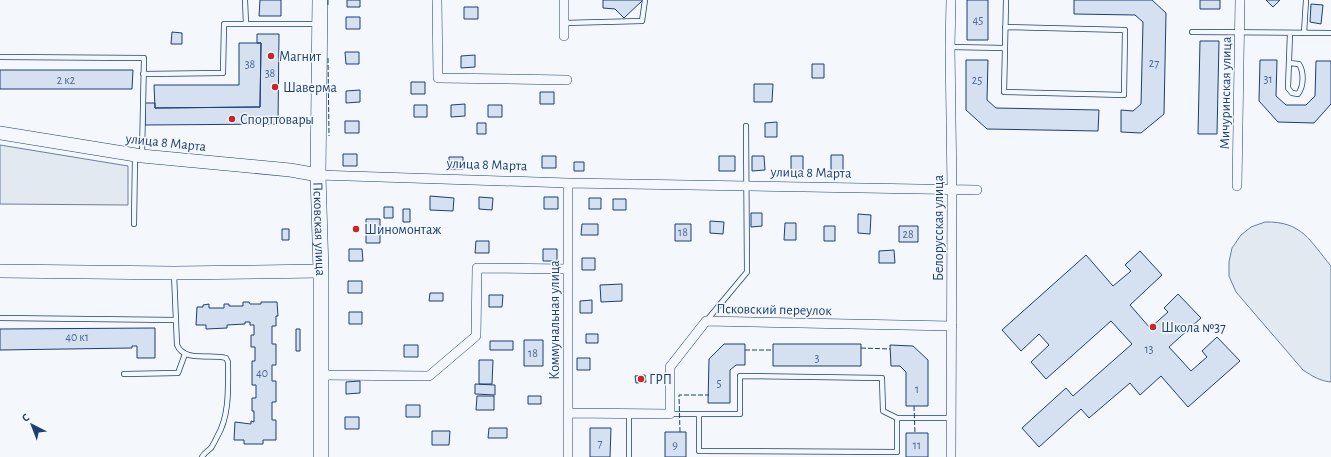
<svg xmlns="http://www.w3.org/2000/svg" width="1331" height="457" viewBox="0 0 1331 457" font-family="'Alegreya Sans',sans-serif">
	<rect width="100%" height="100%" fill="#f4f7fb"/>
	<path fill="#e3e9f0" stroke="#687fa3" d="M0,145L128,166V205L0,204Z
		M1265,222C1302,221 1310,241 1331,266V382C1320,381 1312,376 1303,370L1236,292L1229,276V262L1232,248L1241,235L1251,227Z"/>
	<path fill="#d5e0f0" stroke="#1d3f73" d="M260,0H281V16H259Z
		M347,0H360V7H347Z
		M603,0H643L624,18L615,9L603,8Z
		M967,0H988V40H967Z
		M1074,0H1152L1166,13L1164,114L1141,133L1121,132V110L1133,111L1141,104L1143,22L1135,15L1074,14Z
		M1200,0H1220V9H1200Z
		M1266,0H1280L1273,7Z
		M1311,4L1323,5L1321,24L1310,22Z
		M464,7H478V19H464Z
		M346,17H360V29H346Z
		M172,32L182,33V44H171Z
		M257,34H279L278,124L145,125V103H155V108L260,107L261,43H257Z
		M1200,41H1219L1217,134H1198Z
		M239,43H261L260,107L155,108L154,85H239Z
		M345,52H359V64H346Z
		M475,55V67L461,68V56Z
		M966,60H988L987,100L996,108L1099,110L1098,131L987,129L966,110Z
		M1260,60H1277L1276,96L1286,105H1306L1315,96L1316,61H1331V104L1314,123L1278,122L1259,101Z
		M812,64H824V78H812Z
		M0,70H133L132,89H0Z
		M411,82H425V94H411Z
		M754,84H773L772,102H754Z
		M360,90V102L346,103V91Z
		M540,92H554V104H540Z
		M465,104V116L451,117V105Z
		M414,105H427V117H414Z
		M488,105H502V117H488Z
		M345,121H359V133H345Z
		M777,122V137H765V123Z
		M477,123H486V134H477Z
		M343,154H357V166H343Z
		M831,155H843V172H831Z
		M542,156H556V168H542Z
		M719,156H735V171H719Z
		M752,156H764L765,170L752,171Z
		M791,156H803V172H791Z
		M449,157H463V169H449Z
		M574,162H584V171H574Z
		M430,196L454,198L453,211L430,210Z
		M479,197L493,198L492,210L479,209Z
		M544,197H558V209H544Z
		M589,198H601V209H589Z
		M613,199H626V210H613Z
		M384,207H393V218H384Z
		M403,209H410V222H403Z
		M751,213H762V226L751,227Z
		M858,214L871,215L870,234L858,233Z
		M366,219H380V243H366Z
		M710,221L724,222L723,234L710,233Z
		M785,223H796V240H784Z
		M582,224H598V235H581Z
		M675,224H691V241H675Z
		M824,226H835V241H824Z
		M899,226H918V242H899Z
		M282,229H289V240H282Z
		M476,241H489V253H475Z
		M349,249H362L363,261H349Z
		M543,249H557V261H543Z
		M894,250L895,263H879V251Z
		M1140,251L1162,275L1130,305L1150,328L1168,312L1164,308L1178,294L1201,318L1169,347L1191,371L1207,357L1202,351L1217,337L1240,361L1188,407L1161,376L1140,395L1130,383L1089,418L1081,409L1039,447L1022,428L1066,388L1073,396L1132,344L1111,321L1046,379L1031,362L1049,345L1039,334L1021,351L1002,330L1086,255L1113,286L1131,271L1125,265Z
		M582,258H595V270H582Z
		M348,281H362V293H348Z
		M622,284V301L601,302L600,285Z
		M430,293H443V301H429Z
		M489,295H503L502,307H489Z
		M592,300V313H580V301Z
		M243,302H249L250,304H261V302H277L278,316H276V326H272V344H276V365H272V381H276V402H272V420H276V440H263V444H244V440H234L235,422L251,424V421L254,422V411H252V398H256V385H252V361H255V347H251V335H254V325H250V322H245V324L227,325V328L206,329V325H196L197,307H203V305L209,304V308H224V304H229V306H243Z
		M349,312H362V324H349Z
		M155,328V358H137V346H132V348L0,350V329Z
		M296,329H300V351H296Z
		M586,334H598V343H586Z
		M524,340H543V366H524Z
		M490,341H513V350H490Z
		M724,344H745V365H736L730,370V403H708L709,359Z
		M773,344H861V366H773Z
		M404,345H418V357H404Z
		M890,345L913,346L928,360V406H906V372L900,366H891Z
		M577,358H590V370H577Z
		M479,360H493L492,384H479Z
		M645,375L646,382L636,383L635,376Z
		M360,381V393L346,394V382Z
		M475,384L495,385V395L475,394Z
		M477,396H494V410H476Z
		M528,396H541V404H528Z
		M406,405H420V417H406Z
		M345,417H359V429H345Z
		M489,428H507V438H488Z
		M590,428H611L610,457H590Z
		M432,431H450L449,445H432Z
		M665,432H686V457H665Z
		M906,433H928V457H906Z"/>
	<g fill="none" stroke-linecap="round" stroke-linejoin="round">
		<g stroke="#1d3f73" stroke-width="6">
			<path id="service" d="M245,0L246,24H318
				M564,23L642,21L645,0
				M1192,32L1331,33
				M1304,33L1306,0
				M950,47L1005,48L1006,0
				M1005,48L1004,92L1124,95L1125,30L1005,27
				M0,57L144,58L142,155
				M1289,63L1299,64C1304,72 1304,86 1298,94L1292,93L1288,88L1290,33
				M143,74L223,73L224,24H246
				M134,224L135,156
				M174,274L177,345C185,363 210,353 226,358L228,362C228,387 230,415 217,437C215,441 213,445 211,448C208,451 204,453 202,457
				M0,318L176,320
				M707,320L747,272L746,126
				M124,374L178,373L185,354
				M629,414V457
				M670,414H699V451L897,452V418
				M699,414H740V376L882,378L883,411L897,418H951"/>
		</g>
		<g stroke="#1d3f73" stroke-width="10">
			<path id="minor" d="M437,0L438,78L567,80
				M564,0V36
				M318,175L568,183L977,190
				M1237,186L1240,0
				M321,375L429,376L476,336L477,268L568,269
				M568,413L670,414V367L706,321L952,326
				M568,457V183
				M951,457L952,190L950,47L951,0"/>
		</g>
		<g stroke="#1d3f73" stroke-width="14">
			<path id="secondary" d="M0,133L142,156L290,170L318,175
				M0,271L174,273L321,271"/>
		</g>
		<g stroke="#1d3f73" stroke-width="16">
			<g id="primary">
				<path id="s1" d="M320,0L318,175L321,271V457"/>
			</g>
		</g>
		<use href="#service" stroke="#f4f7fb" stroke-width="4.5"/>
		<use href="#minor" stroke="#f4f7fb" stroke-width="9"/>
		<use href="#secondary" stroke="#f4f7fb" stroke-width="13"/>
		<use href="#primary" stroke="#f4f7fb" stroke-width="15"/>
		<path stroke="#1d3f73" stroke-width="1" stroke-dasharray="5 2" stroke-linecap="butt" d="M328,0V5
			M328,58L329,136
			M861,348L890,349
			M745,350H772
			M914,406L915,433
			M680,432L679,395H709"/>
	</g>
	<g fill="#c62828" stroke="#f4f7fb" stroke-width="1.5">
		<circle cx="271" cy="56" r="4"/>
		<circle cx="275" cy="87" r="4"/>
		<circle cx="232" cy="119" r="4"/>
		<circle cx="356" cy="229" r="4"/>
		<circle cx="1153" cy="327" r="4"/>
		<circle cx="641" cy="379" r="4"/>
	</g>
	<g text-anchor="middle" stroke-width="3" stroke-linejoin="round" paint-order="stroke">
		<g font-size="12" fill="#4b6792">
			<text x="978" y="24">45</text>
			<text x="1154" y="67">27</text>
			<text x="250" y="68">38</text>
			<text x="270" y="77">38</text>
			<text x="1268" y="83">31</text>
			<text x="66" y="84">2 к2</text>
			<text x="977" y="84">25</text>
			<text x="683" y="236">18</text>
			<text x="908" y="238">28</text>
			<text x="77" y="341">40 к1</text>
			<text x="1149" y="353">13</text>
			<text x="533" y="357">18</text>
			<text x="817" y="362">3</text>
			<text x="262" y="377">40</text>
			<text x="719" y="387">5</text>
			<text x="917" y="393">1</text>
			<text x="600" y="447">7</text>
			<text x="675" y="449">9</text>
			<text x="917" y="449">11</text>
		</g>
		<g font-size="14" fill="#1d3f73" stroke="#f4f7fb" text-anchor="start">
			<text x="279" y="61">Магнит</text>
			<text x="283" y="92">Шаверма</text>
			<text x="240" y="124">Спорттовары</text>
			<text x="364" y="234">Шиномонтаж</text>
			<text x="1161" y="332">Школа №37</text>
			<text x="649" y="384">ГРП</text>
		</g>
		<g font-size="14" fill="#1d3f73" stroke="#f4f7fb">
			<text transform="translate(1225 93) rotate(-89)" y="5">Мичуринская улица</text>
			<text transform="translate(166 142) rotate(6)" y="5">улица 8 Марта</text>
			<text transform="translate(487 164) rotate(2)" y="5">улица 8 Марта</text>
			<text transform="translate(811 172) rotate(1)" y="5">улица 8 Марта</text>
			<text dy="5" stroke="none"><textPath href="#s1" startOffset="229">Псковская улица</textPath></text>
			<text transform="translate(938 228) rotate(-90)" y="5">Белорусская улица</text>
			<text transform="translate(774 309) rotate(1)" y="5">Псковский переулок</text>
			<text transform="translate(554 320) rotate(-90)" y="5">Коммунальная улица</text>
		</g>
	</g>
	<g transform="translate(32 425) rotate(318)" stroke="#f4f7fb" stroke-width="3" paint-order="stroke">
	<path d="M0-3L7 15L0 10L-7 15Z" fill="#1d3f73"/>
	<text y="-6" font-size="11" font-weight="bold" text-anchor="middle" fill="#1d3f73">С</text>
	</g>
</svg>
